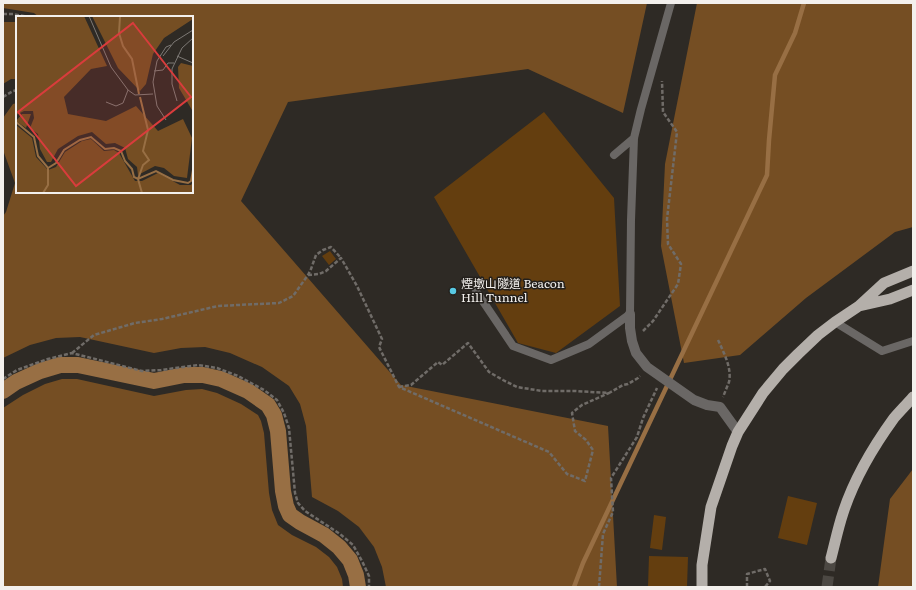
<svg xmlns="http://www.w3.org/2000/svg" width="916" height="590" viewBox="0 0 916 590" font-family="Literata,'Noto Sans TC',serif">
	<rect width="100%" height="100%" fill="#2e2a25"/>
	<path fill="#754e23" d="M3,3H647L623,113L528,69L288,102L241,201L401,385L608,426L617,587H386L382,567L374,547L359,527L338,511L312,497L306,426L300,404L289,386L262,367L230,353L205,347L181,348L154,353L80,337L56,338L30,345L3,358V216L6,212L15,183L3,150V118L13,104L17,103V192H192V17H39L34,13L3,8Z
		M697,3H913V227L895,232L806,298L740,355L684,363L661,246L665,164Z
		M3,22H15L17,23V79H11L3,84Z
		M62,379H77L154,396L186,390L202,389L217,393L241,404L258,415L261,421L264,433L269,493L272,510L278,525L292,535L316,547L329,557L337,567L342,579L343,587H3V408L23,395L45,384Z
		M913,469V587H878L890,499Z"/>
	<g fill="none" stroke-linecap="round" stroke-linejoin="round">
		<path stroke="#986f44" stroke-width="4.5" d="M574,587L583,563L767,175L769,140L775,75L795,33L804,3"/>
		<path stroke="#986f44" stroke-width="16" d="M3,391L16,382L40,371L60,365H78L154,381L184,375H203L221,379L248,391L268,405L274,415L278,431L283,491L286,506L290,515L300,522L324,535L339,547L350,560L356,575L358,587"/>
	</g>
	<path fill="#643e0f" d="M544,112L614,198L620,306L556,353L518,343L434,197Z
		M330,251L336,259L329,265L322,256Z
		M788,496L817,503L807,545L778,538Z
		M654,515L666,517L662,550L650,548Z
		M649,556L688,557L687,587H648Z"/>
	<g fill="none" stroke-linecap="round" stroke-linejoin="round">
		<path stroke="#4c4843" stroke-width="11" stroke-dasharray="11 5.5" stroke-linecap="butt" d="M827,587L831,558"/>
		<path stroke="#706c68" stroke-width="2.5" stroke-dasharray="4 2" stroke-linecap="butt" d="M3,14H13L29,17
			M3,97L13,91L17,90
			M308,275L319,274L326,271L341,258L357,286L382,339L379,347L399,387L549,452L567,474L585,481L593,450L586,440L575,431L572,413L582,405L609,393
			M643,331L653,321L678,284L681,264L668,244L667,219L677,132L663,112L662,81
			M718,340C724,353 732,368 729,382C727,387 725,392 723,397
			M72,353L94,335L135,323L162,319L218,306L279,303L293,296L308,275L311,269L316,255L323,250L331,247L341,258
			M3,379L17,370L48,359L72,353L142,371L161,370L198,365L217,368L238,376L264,390L277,400L284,413L289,428L295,493L298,503L305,511L340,534L353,545L362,561L369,576V587
			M399,387L411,385L438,362L442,365L468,343L489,372L503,380L517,387L542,391H575L609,393L623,385L628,384L638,378L640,376
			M599,587L603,534L613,512L611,478L637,437L643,418L657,388
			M747,587V574L765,569L770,581L765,587"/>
		<path stroke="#6a6765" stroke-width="8" d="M614,155L634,138
			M476,291L513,346L551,360L589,344L630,314L631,220L634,138L641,109L671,3
			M835,322L882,351L913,341"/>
		<path stroke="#6a6765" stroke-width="10" d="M630,314V328L632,341L636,353L647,367L694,400L707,405L720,407L738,432"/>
		<path stroke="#b4afaa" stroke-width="11" d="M859,306L890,299L913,290
			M831,558C835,543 838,528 843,513C854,479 873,447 894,418C900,411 907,404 913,397
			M702,587V565L711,507L732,446L738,432L763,393L783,369L798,354L818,335L835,322L859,306L884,283L913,271"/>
	</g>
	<circle fill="#58c9e4" stroke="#24201c" stroke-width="1.5" cx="453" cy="291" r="4"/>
	<g text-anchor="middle" stroke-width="3" stroke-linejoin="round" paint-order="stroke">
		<g font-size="12" fill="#f3f0ed" stroke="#24201c" text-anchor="start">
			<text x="461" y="288">煙墩山隧道 Beacon<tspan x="461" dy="14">Hill Tunnel</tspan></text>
		</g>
	</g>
	<g transform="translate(16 16)">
		<rect width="177" height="177" fill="#2e2a25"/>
		<path d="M0,0H68L91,50L75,53L48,81L52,98L90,105L120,90L142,115L167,103L176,122L171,162L158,160L148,152L139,150L122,159L121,151L112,143L109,132L99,127L90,128L76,116L62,120L42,133L35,146H31L24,133L22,118L14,112L18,102L17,95H8L0,99ZM76,0H177V3L148,22L137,38L130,68L124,75L102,52ZM165,47L177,50L176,94L163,72L162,51ZM6,98H15L10,112L0,105ZM0,109L16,122L20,141L32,154L40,151L49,136L66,125L75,123L88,135L98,134L103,137L119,165H126L142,157L164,169H175L177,166V177H0Z" fill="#754e23"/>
		<path fill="none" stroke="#986f44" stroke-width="2" d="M104,1L103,17L107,30L116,43L123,78M124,81L132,114L127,135L133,144L127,149L122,163L126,177M0,106L18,121L22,140L32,152L40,147L48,134L64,124L75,121L89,133L98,132L105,135L109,145L116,153L118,161L122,163L140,155L157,164L172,167L175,165L177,154M27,177L32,169V152"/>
		<path fill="none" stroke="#7d7975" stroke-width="1" d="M73,0L95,51L112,74L107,87L100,90L90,86M147,40L158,26L177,14M161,40L177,47M138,55L147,54L152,47H158M112,74L119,79L137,78M161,85L156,68V53L166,32L177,22M150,104L141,90L137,66L141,45L150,31L155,29"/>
		<path fill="#d93c3c" fill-opacity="0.15" stroke="#d93c3c" stroke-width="2" d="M117,7L175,81L60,170L2,96Z"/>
		<rect width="177" height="177" fill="none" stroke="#f3f0ed" stroke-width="2"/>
	</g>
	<rect width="916" height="590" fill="none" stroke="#f3f0ed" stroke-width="8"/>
</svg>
